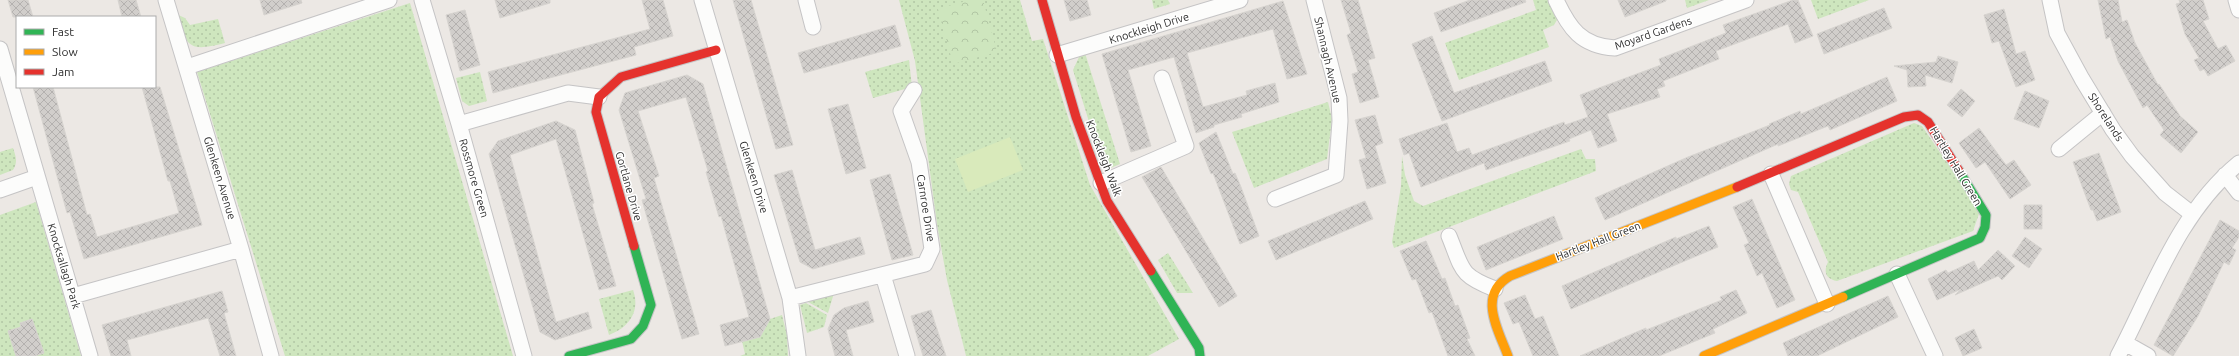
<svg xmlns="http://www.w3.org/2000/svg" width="2239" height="356" viewBox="0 0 2239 356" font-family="Ubuntu,sans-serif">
	<defs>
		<pattern id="grass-dots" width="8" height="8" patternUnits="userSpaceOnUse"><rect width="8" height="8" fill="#cee6be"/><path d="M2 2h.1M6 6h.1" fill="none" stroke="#b1c6a4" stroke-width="1.8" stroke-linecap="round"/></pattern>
		<pattern id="forest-crowns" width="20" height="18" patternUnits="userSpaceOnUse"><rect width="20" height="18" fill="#cee6be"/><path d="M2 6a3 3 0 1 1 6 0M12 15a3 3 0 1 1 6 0" fill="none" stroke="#b1c6a4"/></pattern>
		<pattern id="building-cross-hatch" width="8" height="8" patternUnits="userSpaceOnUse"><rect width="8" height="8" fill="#d1cecb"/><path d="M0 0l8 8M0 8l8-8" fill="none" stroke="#b4b1af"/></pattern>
	</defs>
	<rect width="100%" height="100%" fill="#ece8e4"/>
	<path fill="url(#grass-dots)" d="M899,0H1020L1032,41L1043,39L1090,185L1179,339L1148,356H966L947,280L937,224L915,61Z
		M1152,0H1168L1170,4L1154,9Z
		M1533,0H1549L1557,20L1554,25L1543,30L1549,47L1459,80L1445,43L1536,10Z
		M1685,0H1709L1687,8Z
		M1811,0H1869L1818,19Z
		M410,3L513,356H285L197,72Z
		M176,14L185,18L190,25L218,19L225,43C189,52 187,48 176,14Z
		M1085,53L1120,164L1108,169L1103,167L1073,70L1079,57Z
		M909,60L912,87L873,98L865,72Z
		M480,72L487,101L469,106L462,101L456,78Z
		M1328,102L1332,119L1327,159L1254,188L1232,132Z
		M1914,123L1922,126L1980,211L1973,231L1837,281C1826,279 1823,272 1828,262L1798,192L1791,190L1789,184L1791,176Z
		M13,148C16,157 18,162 13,170L0,175V152Z
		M1581,149L1586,159H1595L1596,171L1394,248L1392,242L1401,186L1402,156L1405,175L1414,201L1423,206Z
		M36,202L81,356H0V215Z
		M1168,253L1193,293H1177L1158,260Z
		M633,290C641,312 628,328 609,335L599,299Z
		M834,293L828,313L808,302Z
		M806,303L827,315L824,327L807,333L800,305Z
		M782,315L787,335L788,356H740L745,354L742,341L760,337L770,319Z"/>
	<path fill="url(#forest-crowns)" d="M969,0H983L997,52L953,64L938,9Z"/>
	<path fill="#d9eabb" d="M1010,137L1023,170L968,192L955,159Z"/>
	<path fill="url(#building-cross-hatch)" stroke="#d7d4d0" d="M8,0H28L33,17H13Z
		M118,0H136L141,17H122Z
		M260,0H301L302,3L264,15Z
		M495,0H550V3L500,18Z
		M642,0H663L673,36L634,47L636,55L493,93L488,72L650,29Z
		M733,0H751L793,145L776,149Z
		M1064,0H1087L1091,15L1070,21Z
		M1341,0H1358L1375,58L1368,60L1379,97L1360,103L1352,74L1358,72L1347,35L1351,33Z
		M1470,0H1525L1526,2L1441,32L1434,13Z
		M1618,0H1666V1L1625,17Z
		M1793,0H1798L1813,36L1795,43L1788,24L1716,51L1719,59L1663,81L1665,86L1657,89L1660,97L1607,114L1617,141L1598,148L1591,130L1569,139L1570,141L1486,170L1484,163L1421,187L1409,153L1404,155L1399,139L1447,123L1457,152L1469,148L1472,155L1564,122L1565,125L1588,117L1580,95L1661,65L1659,59L1726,33L1723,25Z
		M2098,0H2118L2122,22L2127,20L2135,43L2158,85L2159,84L2180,116L2198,132L2181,153L2160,135L2164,130L2147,105L2143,108L2118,61L2110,37L2106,39Z
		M2179,0H2203L2209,19L2203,21L2218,49L2226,45L2235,61L2208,76L2204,69L2200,71L2194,60L2199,58L2185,34L2176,4L2180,3Z
		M1283,1L1307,74L1287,79L1273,29L1187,53L1203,107L1247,95L1246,91L1275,83L1279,102L1241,114L1242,117L1214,125V127L1196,133L1174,57L1128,70L1151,146L1131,152L1102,54Z
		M1884,8L1892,28L1824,54L1817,34Z
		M2004,9L2016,54L2025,51L2035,80L2016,87L1999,41L1992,43L1984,15Z
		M465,10L480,65L460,71L446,15Z
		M895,25L901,46L804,73L798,53Z
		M1432,36L1454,93L1545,61L1552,81L1442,121L1412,44Z
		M1938,56L1958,62L1952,83L1925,75L1926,86L1908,87L1907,70L1894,66L1936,62Z
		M687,75L703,84L770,319L760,337L725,346L720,325L749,317L721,216L719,217L706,172L708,171L686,97L638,111L659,176L654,178L699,334L682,339L642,200L646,199L619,110L625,93Z
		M1887,77L1897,101L1830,130L1828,126L1778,146V144L1605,220L1595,198L1688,157L1770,125L1769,124L1800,111L1801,114Z
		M33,87H53L87,215L90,214L97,237L179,213L170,181H168L142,87H160L202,225L84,259L70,212L67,213Z
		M1961,89L1975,101L1962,117L1947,105Z
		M2025,91L2049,101L2039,128L2014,119Z
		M848,104L866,168L846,174L828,109Z
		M1375,115L1383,143L1375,146L1386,183L1367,189L1359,160L1366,158L1355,120Z
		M556,121L575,130L594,203L592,204L616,286L599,290L556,139L510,155L556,322L588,312L592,328L555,340L540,332L489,154L498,141Z
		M1979,128L2006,165L2014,160L2031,185L2010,199L1985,162L1976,168L1959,143Z
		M1216,132L1233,174L1235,173L1241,187L1259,236L1240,244L1213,173L1211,174L1199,143Z
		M2099,153L2121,212L2097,221L2093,210H2091L2073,162Z
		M1161,167L1237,296L1219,307L1142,177Z
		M792,170L815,250L860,237L865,254L813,269L800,262L774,175Z
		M890,174L913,255L892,260L870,180Z
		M1752,199L1795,300L1777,308L1762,273L1757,276L1744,245L1749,243L1733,207Z
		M1365,201L1373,219L1276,260L1268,241Z
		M2024,205H2042V229H2024Z
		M1554,216L1563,239L1486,270L1477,247Z
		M2220,220L2239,231V237L2232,248L2236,250L2229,265L2224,262L2198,316L2173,356L2154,345Z
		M1709,226L1718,247L1571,309L1562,286L1676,237V239Z
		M2025,237L2042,249L2029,268L2012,256Z
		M1426,241L1442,279L1445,278L1455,306L1458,305L1470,338L1467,339L1475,356H1448L1432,312L1429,313L1416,279L1412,280L1400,251Z
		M1998,250L2015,266L2002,280L1998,276L1955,295L1961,289L1937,300L1928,279L1946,270L1948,273L1974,261L1978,270Z
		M1736,290L1747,313L1713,329L1715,333L1659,356H1580L1646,328V330L1722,300L1720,297Z
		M222,291L228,312L224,313L236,356H220L208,318L127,340L131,356H111L102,325Z
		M1525,295L1535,319L1543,316L1559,356H1533L1519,322L1513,324L1504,303Z
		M1888,296L1898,317L1817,356H1788L1783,343Z
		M868,301L874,322L846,330L853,356H835L828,329L834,315L844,308Z
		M931,310L935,323L946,356H923L911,316Z
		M32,319L44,353L35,356H16L8,331L21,327L20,323Z
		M1974,329L1982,348L1963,356L1955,338Z"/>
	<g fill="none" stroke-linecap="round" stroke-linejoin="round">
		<g stroke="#c5c4c5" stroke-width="17">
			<path id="street" d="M166,0L241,249L271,356
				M422,0L459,124L524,356
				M702,0L790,298L798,356
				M806,0L813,27
				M1556,0C1569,28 1581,46 1615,48L1746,0
				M2050,0L2057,33L2082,79L2113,130L2132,156L2165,193L2192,214
				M2236,0L2239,10
				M0,49L90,356
				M1057,55L1240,0
				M187,67L389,0
				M459,124L568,93L599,97
				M2059,149L2103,113
				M1771,174L1827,304
				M2225,175L2239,193
				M1101,183L1186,146L1162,78
				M0,190L37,177
				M1275,199L1336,175L1340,121L1339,98L1314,0
				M1449,236C1463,270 1459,275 1495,289
				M1897,274L1935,356
				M883,275L907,356
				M73,296L241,249
				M790,298L925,264L932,249L919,162L901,111L914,90
				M2125,343L2148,356
				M2118,356C2153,289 2179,212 2239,163"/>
		</g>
		<g stroke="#c5c4c5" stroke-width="11">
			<path id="fast" d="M1151,271L1199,348L1200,356
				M1843,297L1980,238L1985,227L1986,215L1959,171
				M569,356L631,339L643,326L651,305L634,246"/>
		</g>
		<g stroke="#c5c4c5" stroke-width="11">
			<path id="slow" d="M1508,356C1498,329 1477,295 1510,276L1737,187
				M1704,356L1843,297"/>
		</g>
		<g stroke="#c5c4c5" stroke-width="11">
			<path id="jam" d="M1042,0L1076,117L1107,201L1151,271
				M1737,187L1904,117L1918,115L1928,122L1959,171
				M634,246L596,112L599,97L621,77L716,50"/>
		</g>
		<use href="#street" stroke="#fcfcfb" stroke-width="15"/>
		<use href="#fast" stroke="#30b455" stroke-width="9"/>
		<use href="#slow" stroke="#ff9f0a" stroke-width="9"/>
		<use href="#jam" stroke="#e5322d" stroke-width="9"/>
	</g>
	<g text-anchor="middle" stroke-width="3" stroke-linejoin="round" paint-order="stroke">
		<g font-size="11" fill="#2e2e2e" stroke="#fff">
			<text transform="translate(1149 28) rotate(-17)" y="4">Knockleigh Drive</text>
			<text transform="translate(1653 33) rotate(-19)" y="4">Moyard Gardens</text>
			<text transform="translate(1328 60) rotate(77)" y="4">Shannagh Avenue</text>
			<text transform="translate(2106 117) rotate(57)" y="4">Shorelands</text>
			<text transform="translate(1104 158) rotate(69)" y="4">Knockleigh Walk</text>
			<text transform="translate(1956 166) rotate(59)" y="4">Hartley Hall Green</text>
			<text transform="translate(754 177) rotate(73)" y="4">Glenkeen Drive</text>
			<text transform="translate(220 178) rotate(73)" y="4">Glenkeen Avenue</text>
			<text transform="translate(474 178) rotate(74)" y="4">Rossmore Green</text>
			<text transform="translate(629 186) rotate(74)" y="4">Gortlane Drive</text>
			<text transform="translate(926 208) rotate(81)" y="4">Carnroe Drive</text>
			<text transform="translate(1598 241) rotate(-21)" y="4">Hartley Hall Green</text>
			<text transform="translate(64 266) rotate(73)" y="4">Knocksallagh Park</text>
		</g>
	</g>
	<rect x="16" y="16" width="140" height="72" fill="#ffffff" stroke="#ababab"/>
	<rect x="24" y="29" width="20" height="6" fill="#30b455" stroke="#ababab"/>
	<text x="52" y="36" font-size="12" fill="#2e2e2e">Fast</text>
	<rect x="24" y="49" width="20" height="6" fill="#ff9f0a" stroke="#ababab"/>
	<text x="52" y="56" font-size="12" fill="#2e2e2e">Slow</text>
	<rect x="24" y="69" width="20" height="6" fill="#e5322d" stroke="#ababab"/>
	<text x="52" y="76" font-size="12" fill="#2e2e2e">Jam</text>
</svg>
